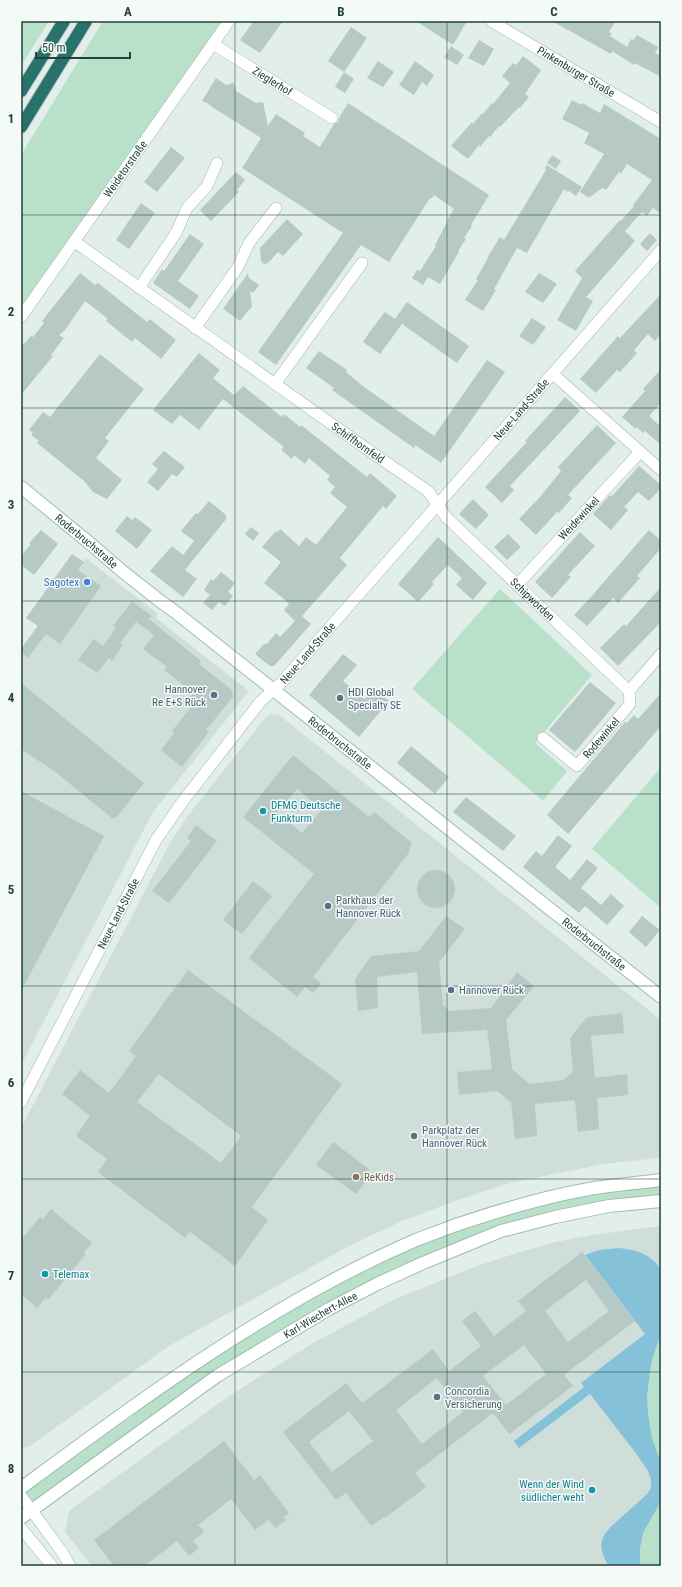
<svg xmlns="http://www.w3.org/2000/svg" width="682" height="1587" viewBox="0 0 682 1587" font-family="'Roboto Condensed',sans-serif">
	<rect width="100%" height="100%" fill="#e2eeea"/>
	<path fill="#d0deda" d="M86,558L158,614L156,618L249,691L153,812L21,1065V649Z
		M272,714L279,715L661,1020V1154L658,1158L604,1164L509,1183L455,1201L400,1222L347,1247L169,1346L29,1447H21V1128L171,841L186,818L266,717Z
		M661,1226V1332L658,1339V1455L661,1460V1501L639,1559L640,1566H92L65,1532L69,1511L226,1398L313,1343L393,1300L477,1266L520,1252L556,1242L591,1235Z"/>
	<path fill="#b9e1c9" d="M21,21H49L21,66Z
		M103,21H229L21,317V155Z
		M500,589L592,675L535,743L567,771L543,801L412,689Z
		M661,767V908L592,849Z
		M661,1180V1201L555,1217L423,1263L217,1376L31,1511L21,1488L300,1298L491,1213Z
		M661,1332V1460C640,1429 646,1365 661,1332Z
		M661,1501V1566H640C636,1541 648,1522 661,1501Z"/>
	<path fill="#85c1d9" d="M619,1248C637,1250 651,1254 661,1270V1332L651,1364L647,1396L648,1414L652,1438L658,1455L661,1460V1501L643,1533L640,1548V1566H609C592,1540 606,1531 625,1514C633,1507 641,1500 648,1493L651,1488V1480L648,1471L635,1452L590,1394L519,1448L514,1441L584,1387L581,1383L645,1334L585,1255L599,1250Z"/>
	<path fill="#b7c9c4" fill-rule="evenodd" d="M254,21H283L260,53L240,40Z
		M416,21H467L453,45Z
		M552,21H616L609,32L612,34L610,36L627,47L631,39L634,40L637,35L658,47L655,53L661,56V77L635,63L634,65L612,51L611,54Z
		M351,27L367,38L344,72L328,61Z
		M479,40L494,49L484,66L468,58Z
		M451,46L464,55L457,65L444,57Z
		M523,56L541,70L525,94L529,97L520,108L519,107L500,127L499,126L490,137L489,136L480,147L479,145L468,159L451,146L472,122L473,124L482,113L483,114L492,103L493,104L510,83L502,76L513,63L516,65Z
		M378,61L394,72L383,87L367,78Z
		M415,61L434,75L427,86L422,82L414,95L399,85Z
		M344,72L354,79L345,93L335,87Z
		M216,78L226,85L234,83L236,91L256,103L263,102L268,126L276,114L305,133L303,136L320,147L334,124L338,122L339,118L348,103L489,195L471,225L472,226L464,238L466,239L458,251L459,252L440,284L428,277L423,285L412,278L417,270L420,271L436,246L435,245L448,220H447L454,209L434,195L431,199L430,198L389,262L361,245L276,365L258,352L343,233L242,168L261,138L209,105L210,104L202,101Z
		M572,100L581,105L582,103L600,113L604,104L661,139V214L653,208L647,216L642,212L625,231L635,241L586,297L593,301L576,331L557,320L582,278L575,271L620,220L621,221L634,206L633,205L652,180L627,164L621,174L619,172L606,190L602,188L589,198L580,192L604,154L584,143L589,133L562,119Z
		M171,147L185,158L157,192L144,182Z
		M552,155L561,161L556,169L547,163Z
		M547,165L582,187L576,196L569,191L567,192L564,189L527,253L517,248L494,289L496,290L483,311L465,300L478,280L476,279L488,258H487L500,237L504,240L546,170L545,168Z
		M236,172L245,180L237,190L239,192L211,221L200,210Z
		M141,203L155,213L129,249L116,240Z
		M287,219L303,234L283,256L278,252L268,263L264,264L261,261L260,248Z
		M650,233L657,240L647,251L640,244Z
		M190,234L204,244L178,281L199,296L190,309L153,283L162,269L164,271Z
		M80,273L95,285L98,283L147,322L150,319L176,340L161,359L135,338L132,342L106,321L108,319L85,301L65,330L59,335L64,338L51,355L53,356L21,395V347L31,336L33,337L44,323L42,321Z
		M248,273L249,278L259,285L253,293L250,291L252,307L247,312L240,321L223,309Z
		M539,273L557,284L543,303L525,292Z
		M661,294V334L655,341L648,334L634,350L637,353L620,372L617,370L596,393L580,379L618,336L620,338Z
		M407,302L469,346L457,363L402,324L380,354L363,342L371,330L385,312L395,319Z
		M532,318L546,327L533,345L519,336Z
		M319,351L347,370L346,372L364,387L434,436L487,360L505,372L441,463L415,445L414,448L363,412L332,390L334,388L306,368Z
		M199,353L220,370L213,378L234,395L243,386L282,417L284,414L300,427L301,425L367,477L370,473L397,496L386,509L383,506L340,558L347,565L302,616L311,624L274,666H270L255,654L264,644H267L276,633L280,637L295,621L284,610L289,604L285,600L264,583L281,562L262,547L276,531L278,532L280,529L299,546L306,537L316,545L347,507L330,493L335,487L327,480L330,476L309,458L305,464L294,455L292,459L281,450L284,447L223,399L199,430L180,415L172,424L153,410Z
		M100,354L144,389L105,438L109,441L96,458L122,480L107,499L93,492L84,481L37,443L39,441L31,435L33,433L29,430L43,412L50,417Z
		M661,369V403L649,416L661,427V445L645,431L643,433L637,427L636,429L622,417L645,391L643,389Z
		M565,397L580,411L510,486L514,490L502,503L485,487L527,442L525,441Z
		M597,425L616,443L568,495L572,498L559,513L557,512L536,535L519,519L540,497L561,471L558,467Z
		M164,451L185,467L177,477L172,474L158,491L147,482L158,469L152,464Z
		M639,466L661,485V488L649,501L638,492L624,507L628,510L611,530L593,514L610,495L612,496Z
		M473,499L489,515L476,529L459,514Z
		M209,501L226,515L225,516L227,518L185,570L197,579L183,597L150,571L172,546L183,555L194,541L181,531L196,513L198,514Z
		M127,516L132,520L135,517L152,530L137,549L115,531Z
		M251,527L259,533L253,541L245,534Z
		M41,530L58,544L34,575L21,565V556L31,544L29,543Z
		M649,530L661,541V548L637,576L640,578L618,603L613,598L587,626L574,615L590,598Z
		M580,532L595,546L568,575L571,577L552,598L535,582Z
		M508,534L521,547L507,560L494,547Z
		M438,537L487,583L473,600L456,585L462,578L448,565L432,582L434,584L418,602L398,584Z
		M72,554L84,562L78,570L101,586L60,644L46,634L28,658L21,652V649L38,626L26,618Z
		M221,572L235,583L228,592L233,596L225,606L219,602L212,610L203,603L210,595L204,590L211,579L213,581Z
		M661,587V622L618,666L600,648L624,624L626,626Z
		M132,601L152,616L149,619L201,661L199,664L232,690L233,697L206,730L209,732L182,767L161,750L174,733L172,731L194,703L189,698L193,693L164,670L167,667L143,649L154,635L136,622L120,643L123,645L112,661L109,658L97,673L78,660L94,639L103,646L116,628L113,626Z
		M343,654L357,665L343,681L365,699L374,689L389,701L359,737L309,695Z
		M590,682L616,703L575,752L549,730Z
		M21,683L144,783L116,818H112L54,771L21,749Z
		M661,693V726L568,834L547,815L625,722L627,723L634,715L638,719Z
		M411,746L449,777L435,794L397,763Z
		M293,755L369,817L374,812L412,843L408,854L313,977L321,983L317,989L313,993L305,987L297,997L249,958L314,874L243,817ZM297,789L322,809L302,833L277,813Z
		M21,791L104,836L21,991Z
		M466,797L516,836L503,851L453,812Z
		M196,825L217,841L169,903L152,891L191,841L187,838Z
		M558,835L572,846L555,867L570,880L587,859L598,868L581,888L601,905L611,894L624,906L607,925L585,906L579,913L523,867L536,851L542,856Z
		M417 889a19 19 0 1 1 38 0a19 19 0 1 1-38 0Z
		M253,881L272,896L242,934L223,920Z
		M446,916L465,929L439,962L443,1005L449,1011L491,1008L517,972L534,986L506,1020L512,1069L530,1084L563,1080L573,1072L570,1038L587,1017L622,1013L624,1033L591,1036L595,1078L627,1074L628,1095L597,1098L599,1129L578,1132L575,1100L535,1104L537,1136L515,1139L511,1102L497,1091L459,1095L457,1072L492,1069L487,1030L422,1034L417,972L377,977L378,1008L358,1011L355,979L371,956L419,951Z
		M642,916L660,930L646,947L629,932Z
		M188,970L342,1084L252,1207L268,1220L235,1266L190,1232L185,1238L98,1172L107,1159L76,1136L90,1116L62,1094L80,1070L109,1093L136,1056L129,1051ZM159,1074L241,1136L221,1163L137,1102Z
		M333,1142L369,1169L366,1173L370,1176L356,1194L316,1165Z
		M51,1209L92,1243L84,1252L86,1254L48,1300L46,1297L37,1308L21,1294V1240L40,1217L43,1219Z
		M582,1252L635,1321L564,1375L573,1386L509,1434L493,1413L415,1473L426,1487L385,1518L384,1517L371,1526L346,1493L336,1500L283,1432L346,1383L362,1403L433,1349L449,1371L481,1346L462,1321L475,1311L494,1336L526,1311L518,1301ZM586,1280L609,1311L568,1342L545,1311ZM524,1345L546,1374L506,1405L483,1376ZM437,1378L463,1412L422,1444L396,1410ZM349,1411L373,1441L332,1472L309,1442Z
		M224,1441L254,1480L260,1475L289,1513L283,1518L286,1520L275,1528L269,1520L255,1530L231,1499L198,1525L204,1532L193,1541L199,1548L189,1556L177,1541L144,1566H114L94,1540Z"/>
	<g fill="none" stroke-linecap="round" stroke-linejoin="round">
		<g stroke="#a4b7b3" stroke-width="12">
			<g id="street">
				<path id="s1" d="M491,21L661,122"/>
				<path id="s2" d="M213,44L332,118"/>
				<path id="s3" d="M75,242L374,454L428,491L446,517L629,691"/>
				<path d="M139,288L176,233L187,208L207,186L217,163"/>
				<path id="s4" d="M21,317L229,21"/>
				<path d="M195,328L238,267L249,243L276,208"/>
				<path d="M553,374L661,470"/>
				<path d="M275,384L362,263"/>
				<path id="s5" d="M517,585L640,452"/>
				<path d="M629,691L661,654"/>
				<path id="s6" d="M543,738L577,766L630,704L629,691"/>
				<path id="s7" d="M21,1102L156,840L183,801L261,701L282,682L661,250"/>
				<path d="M21,1496L62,1552L70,1566"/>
				<path d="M21,1528L52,1566"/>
			</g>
		</g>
		<g stroke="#9fbbb5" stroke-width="14">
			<g id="secondary">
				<path id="s8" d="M21,487L92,545L122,571L160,601L174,611L661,997"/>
				<path d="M21,1488C146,1396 272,1302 416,1240C428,1235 441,1231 453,1226C497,1211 543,1197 589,1189C613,1185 637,1183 661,1180"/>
				<path id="s9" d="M21,1518L217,1376L329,1309L377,1284L423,1263L501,1231L555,1217L609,1206L661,1201"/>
			</g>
		</g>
		<g stroke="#c1cac9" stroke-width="14">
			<path id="highway" d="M21,91L64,21
				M21,127L86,21"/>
		</g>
		<use href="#street" stroke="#fff" stroke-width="11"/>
		<use href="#secondary" stroke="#fff" stroke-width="12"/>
		<use href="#highway" stroke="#29716b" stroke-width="12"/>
	</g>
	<path fill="none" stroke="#20413d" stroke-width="1" stroke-opacity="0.55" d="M235,21V1566M447,21V1566M21,215H661M21,408H661M21,601H661M21,794H661M21,986H661M21,1179H661M21,1372H661"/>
	<circle fill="#3f7fe0" stroke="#f3faf7" stroke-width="1.5" cx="87" cy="582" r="4"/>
	<g fill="#5c6f8a" stroke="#f3faf7" stroke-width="1.5">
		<circle cx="214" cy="695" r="4"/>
		<circle cx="340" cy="698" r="4"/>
		<circle cx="328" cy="906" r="4"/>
		<circle cx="451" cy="990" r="4"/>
		<circle cx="414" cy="1136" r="4"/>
		<circle cx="437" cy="1397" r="4"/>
	</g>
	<g fill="#0f9aa8" stroke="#f3faf7" stroke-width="1.5">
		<circle cx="263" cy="811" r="4"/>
		<circle cx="45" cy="1274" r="4"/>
		<circle cx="592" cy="1490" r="4"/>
	</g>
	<circle fill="#8d6e63" stroke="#f3faf7" stroke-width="1.5" cx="356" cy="1177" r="4"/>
	<g text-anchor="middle" stroke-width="3" stroke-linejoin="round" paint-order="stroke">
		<g font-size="11" fill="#20413d" stroke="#f3faf7">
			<text dy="4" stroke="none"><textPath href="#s1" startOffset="99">Pinkenburger Straße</textPath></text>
			<text dy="4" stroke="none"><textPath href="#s2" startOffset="70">Zieglerhof</textPath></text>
			<text dy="4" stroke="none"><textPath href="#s4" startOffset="181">Weidetorstraße</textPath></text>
			<text dy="4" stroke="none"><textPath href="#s7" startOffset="860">Neue-Land-Straße</textPath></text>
			<text dy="4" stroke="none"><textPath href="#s3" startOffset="347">Schiffhornfeld</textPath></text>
			<text dy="4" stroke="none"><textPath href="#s5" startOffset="91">Weidewinkel</textPath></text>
			<text dy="4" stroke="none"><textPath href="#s8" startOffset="85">Roderbruchstraße</textPath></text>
			<text dy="4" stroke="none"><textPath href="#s3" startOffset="583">Schipworden</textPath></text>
			<text dy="4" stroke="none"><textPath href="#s7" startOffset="536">Neue-Land-Straße</textPath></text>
			<text dy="4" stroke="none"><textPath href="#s6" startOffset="81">Rodewinkel</textPath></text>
			<text dy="4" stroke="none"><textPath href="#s8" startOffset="409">Roderbruchstraße</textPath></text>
			<text dy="4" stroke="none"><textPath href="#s7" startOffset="212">Neue-Land-Straße</textPath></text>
			<text dy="4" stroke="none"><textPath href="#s8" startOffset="733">Roderbruchstraße</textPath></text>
			<text dy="4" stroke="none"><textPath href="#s9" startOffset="362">Karl-Wiechert-Allee</textPath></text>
		</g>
		<g font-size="11" fill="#366cbe" stroke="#f3faf7" text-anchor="end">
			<text x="79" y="586">Sagotex</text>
		</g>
		<g font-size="11" fill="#4e5e75" stroke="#f3faf7" text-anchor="start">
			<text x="206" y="693" text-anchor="end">Hannover<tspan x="206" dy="13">Re E+S Rück</tspan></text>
			<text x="348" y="696">HDI Global<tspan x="348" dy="13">Specialty SE</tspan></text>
			<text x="336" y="904">Parkhaus der<tspan x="336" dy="13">Hannover Rück</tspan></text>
			<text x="459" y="994">Hannover Rück</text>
			<text x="422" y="1134">Parkplatz der<tspan x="422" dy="13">Hannover Rück</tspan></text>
			<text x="445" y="1395">Concordia<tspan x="445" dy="13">Versicherung</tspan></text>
		</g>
		<g font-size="11" fill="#0d838f" stroke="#f3faf7" text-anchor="start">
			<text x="271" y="809">DFMG Deutsche<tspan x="271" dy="13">Funkturm</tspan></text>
			<text x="53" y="1278">Telemax</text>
			<text x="584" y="1488" text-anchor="end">Wenn der Wind<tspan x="584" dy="13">südlicher weht</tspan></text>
		</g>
		<g font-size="11" fill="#785e54" stroke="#f3faf7" text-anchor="start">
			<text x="364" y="1181">ReKids</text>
		</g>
	</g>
	<rect width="682" height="1587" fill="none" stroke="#f3faf7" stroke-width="44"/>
	<path d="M36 52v6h94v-6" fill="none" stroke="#20413d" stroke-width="2"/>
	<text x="42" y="52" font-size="12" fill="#20413d" stroke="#f3faf7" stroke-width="3" paint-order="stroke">50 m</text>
	<rect x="22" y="22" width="638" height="1543" fill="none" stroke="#20413d" stroke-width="1.5"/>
	<g font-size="13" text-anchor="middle" font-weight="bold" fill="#20413d">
		<text x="128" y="16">A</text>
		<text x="341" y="16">B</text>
		<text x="554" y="16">C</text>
		<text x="11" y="123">1</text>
		<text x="11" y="316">2</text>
		<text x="11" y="509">3</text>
		<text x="11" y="702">4</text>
		<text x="11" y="894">5</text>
		<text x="11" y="1087">6</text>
		<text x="11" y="1280">7</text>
		<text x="11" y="1473">8</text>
	</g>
</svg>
